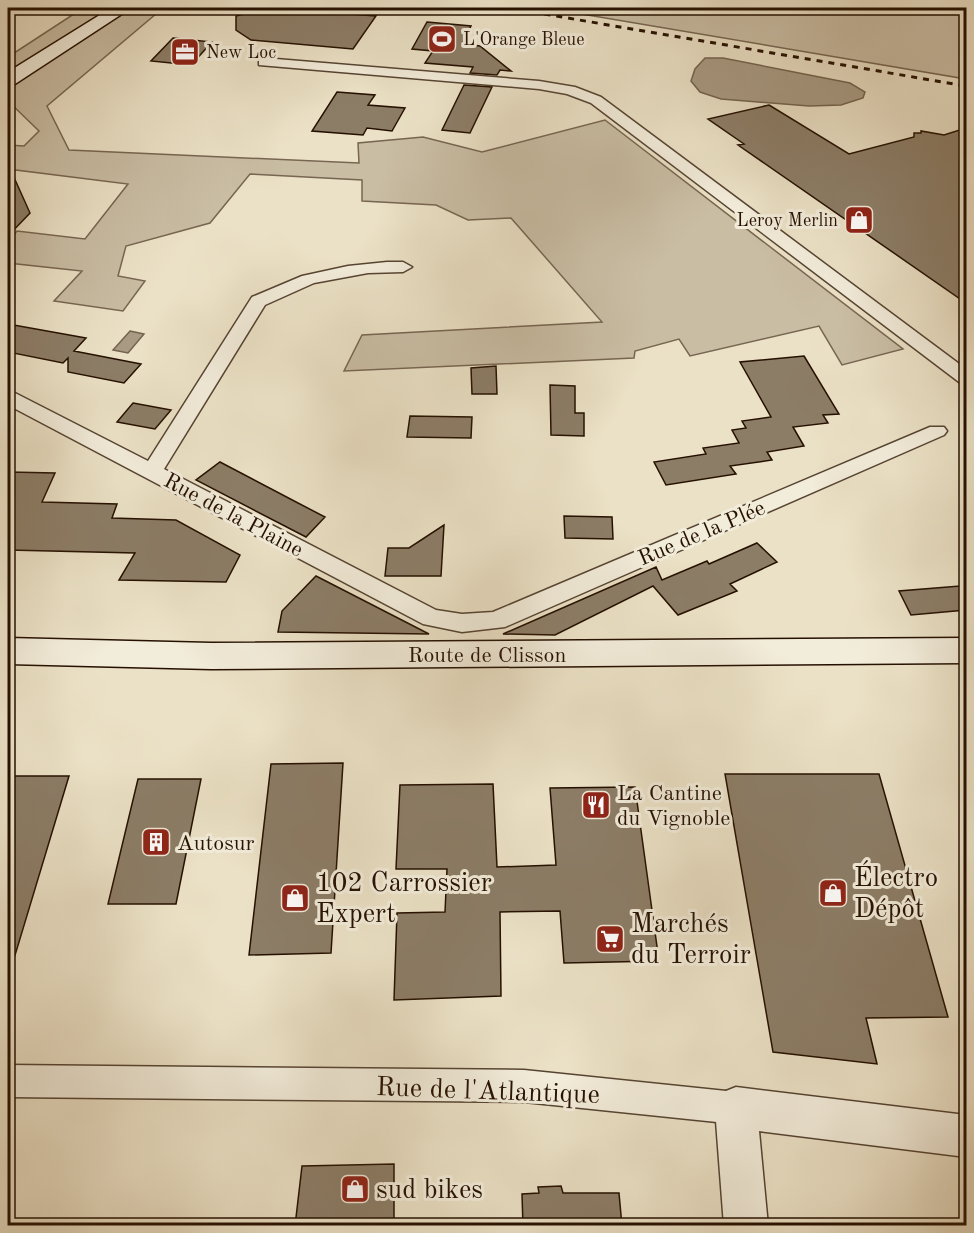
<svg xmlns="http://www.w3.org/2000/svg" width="974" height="1233" viewBox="0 0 974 1233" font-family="'Old Standard TT',serif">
	<rect width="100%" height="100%" fill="#ebe1c6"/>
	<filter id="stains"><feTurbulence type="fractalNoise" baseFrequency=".00333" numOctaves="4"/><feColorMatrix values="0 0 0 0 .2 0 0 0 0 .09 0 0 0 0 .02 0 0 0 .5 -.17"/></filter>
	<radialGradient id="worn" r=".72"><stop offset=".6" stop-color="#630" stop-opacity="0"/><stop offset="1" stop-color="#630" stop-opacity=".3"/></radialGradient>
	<path fill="#c9bda4" stroke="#776652" stroke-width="1.5" d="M83,8H163L47,106L69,150L359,163L358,143L423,137L482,152L605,120L903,349L842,365L819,326L690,356L679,339L635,351L634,358L344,371L362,335L602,322L511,218L468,220L436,205L362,201V180L250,174L210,223L126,246L118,276L145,281L123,311L54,301L82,271L8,263V242L17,231L85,239L128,184L8,169V145L24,146L39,131L8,101V57Z
		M546,8H939L966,15V79Z"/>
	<path fill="#a89a83" stroke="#74634f" stroke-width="1.5" d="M705,58H723L850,83L865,92L863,98L841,105L809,106L721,99L700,92L691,81L695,69Z
		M130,331L144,334L128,353L113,350Z"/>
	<path fill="#8c7d67" stroke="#251000" stroke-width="1.5" d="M268,8H270L376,16L353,49L251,40L236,30V16Z
		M427,22L471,26L462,44L480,46L511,71L500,70L497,75L470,73L473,67L425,63L433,51L412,49Z
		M173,38L212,42L191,65L151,61Z
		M464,85L492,87L470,133L442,130Z
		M337,92L375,95L368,105L405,108L392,131L367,128L363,135L312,131Z
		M769,105L849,154L914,137V133H921V131L944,135L966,128V303L738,145L744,144L708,119Z
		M8,164L30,213L8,236Z
		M8,324L86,338L74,351L141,364L124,383L68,372V358L63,363L8,352Z
		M804,356L839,414L823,415L828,423L793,427L804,446L767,452L772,460L730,466L736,474L666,485L654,462L706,454L703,448L739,443L732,430L746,428L742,421L771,417L740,362Z
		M496,366L497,394H472L471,368Z
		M550,385L575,386V413H584V436L551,435Z
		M133,403L171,410L155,429L117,422Z
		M410,416L472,417L471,438L407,437Z
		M220,462L298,503L325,517L306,537L196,480Z
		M8,472L55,473L42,502L117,504L112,518L176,520L240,555L226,582L119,580L135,553L8,550Z
		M564,516L612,517L613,539L565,538Z
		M444,525L441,576H385L388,548H409Z
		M757,543L777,562L730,584L737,591L678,615L653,586L555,635L503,634L656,567L662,580L707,561L709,564Z
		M316,576L429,634L278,632L282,611Z
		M960,586L966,599V610L911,615L899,591Z
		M343,763L331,953L249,955L271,764Z
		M725,774H879L948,1017L866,1018L877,1064L773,1052Z
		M8,776H69L13,962L8,961Z
		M138,779H201L176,904H108Z
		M493,784L497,867L556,865L550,788L635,787L659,961L564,963L560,911L500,912L501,996L394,1000L397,913L445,912L447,869H396L400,785Z
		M394,1164V1226H295L302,1166Z
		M561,1186L563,1193H619L622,1226H523L522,1194L539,1193L538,1187Z"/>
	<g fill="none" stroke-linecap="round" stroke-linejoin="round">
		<g stroke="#564432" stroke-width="3">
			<path id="minor" d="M264,58L539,81L575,87L601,97L966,369V384L959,382L591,103L567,94L539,89L259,65V59Z
				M387,262H403L412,267L403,272L368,273L314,283L265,305L164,469L436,610L462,614L493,612L930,427H944L947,431L944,435L505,627L462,632L423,624L8,405V391L15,393L148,461L252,297L302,276L348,266Z
				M8,1065L524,1070L736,1092L748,1096L753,1108L748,1120L736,1124L524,1102L8,1097Z"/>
		</g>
		<g stroke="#564432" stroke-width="3">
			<path id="tertiary" d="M736,1087L966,1115V1157L759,1131L768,1226H724L715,1108L721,1093Z"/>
		</g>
		<g stroke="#251000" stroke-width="3">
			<path id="secondary" d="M111,8H131L15,84L8,86V72Z
				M8,638L211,643L966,638V663L211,669L8,664Z"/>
		</g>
		<use href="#minor" fill="#f2ecda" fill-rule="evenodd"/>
		<use href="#tertiary" fill="#f2ecda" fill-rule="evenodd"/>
		<use href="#secondary" fill="#f2ecda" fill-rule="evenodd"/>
		<path stroke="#251000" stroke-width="3" stroke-dasharray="6 6" stroke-linecap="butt" d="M509,8L966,86"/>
	</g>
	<defs>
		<g id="stadium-square" transform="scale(1.5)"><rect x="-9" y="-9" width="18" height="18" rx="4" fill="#8f2418" stroke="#f2ecda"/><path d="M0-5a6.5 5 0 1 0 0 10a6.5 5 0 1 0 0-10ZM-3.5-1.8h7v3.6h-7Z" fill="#fff"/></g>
		<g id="office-square" transform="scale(1.5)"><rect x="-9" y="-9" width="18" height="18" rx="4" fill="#8f2418" stroke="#f2ecda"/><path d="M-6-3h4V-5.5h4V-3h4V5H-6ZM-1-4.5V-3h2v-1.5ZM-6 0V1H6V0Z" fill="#fff"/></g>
		<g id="shop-square" transform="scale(1.5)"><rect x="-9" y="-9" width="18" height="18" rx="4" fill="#8f2418" stroke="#f2ecda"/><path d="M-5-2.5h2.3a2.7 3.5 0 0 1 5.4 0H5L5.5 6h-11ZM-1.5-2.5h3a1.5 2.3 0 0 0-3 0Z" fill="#fff"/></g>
		<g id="restaurant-square" transform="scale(1.5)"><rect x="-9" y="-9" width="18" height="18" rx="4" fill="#8f2418" stroke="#f2ecda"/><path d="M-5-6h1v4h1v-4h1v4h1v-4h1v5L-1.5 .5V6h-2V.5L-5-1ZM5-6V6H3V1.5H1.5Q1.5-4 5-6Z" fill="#fff"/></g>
		<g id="building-square" transform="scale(1.5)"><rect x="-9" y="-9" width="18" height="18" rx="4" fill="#8f2418" stroke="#f2ecda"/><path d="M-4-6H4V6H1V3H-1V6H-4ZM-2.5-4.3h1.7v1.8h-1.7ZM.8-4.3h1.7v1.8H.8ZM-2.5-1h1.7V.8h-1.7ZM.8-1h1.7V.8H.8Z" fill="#fff"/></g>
		<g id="supermarket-square" transform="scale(1.5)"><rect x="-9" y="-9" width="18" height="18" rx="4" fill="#8f2418" stroke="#f2ecda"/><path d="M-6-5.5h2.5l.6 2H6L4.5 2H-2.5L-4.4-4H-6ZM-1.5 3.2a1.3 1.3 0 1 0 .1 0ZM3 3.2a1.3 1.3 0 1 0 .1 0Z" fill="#fff"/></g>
	</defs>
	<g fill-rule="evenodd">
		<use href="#stadium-square" x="442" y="39"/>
		<use href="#office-square" x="185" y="52"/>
		<use href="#shop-square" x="859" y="220"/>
		<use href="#restaurant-square" x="596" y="805"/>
		<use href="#building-square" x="156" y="842"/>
		<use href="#shop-square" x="833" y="893"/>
		<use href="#shop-square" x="295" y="898"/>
		<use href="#supermarket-square" x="610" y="939"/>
		<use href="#shop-square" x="355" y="1189"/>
	</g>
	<g text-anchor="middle" stroke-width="6" stroke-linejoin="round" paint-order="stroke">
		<g font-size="18" fill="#251000" stroke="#f2ecda" text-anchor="start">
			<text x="463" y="45">L'Orange Bleue</text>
			<text x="206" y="58">New Loc</text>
			<text x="838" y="226" text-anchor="end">Leroy Merlin</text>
		</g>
		<g font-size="22" fill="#251000" stroke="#f2ecda">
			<text transform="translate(234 514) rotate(28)" y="8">Rue de la Plaine</text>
			<text transform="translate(701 532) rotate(-23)" y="8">Rue de la Plée</text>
			<text x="487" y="662">Route de Clisson</text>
		</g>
		<g font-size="22" fill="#251000" stroke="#f2ecda" text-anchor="start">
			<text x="617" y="800">La Cantine<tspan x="617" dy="25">du Vignoble</tspan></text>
			<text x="177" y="850">Autosur</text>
		</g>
		<g font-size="27" fill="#251000" stroke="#f2ecda" text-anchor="start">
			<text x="854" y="886">Électro<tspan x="854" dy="31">Dépôt</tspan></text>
			<text x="316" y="891">102 Carrossier<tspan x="316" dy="31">Expert</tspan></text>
			<text x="631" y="932">Marchés<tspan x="631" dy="31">du Terroir</tspan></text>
			<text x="376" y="1198">sud bikes</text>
		</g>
		<g font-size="27" fill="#251000" stroke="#f2ecda">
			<text transform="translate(488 1090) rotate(2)" y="9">Rue de l'Atlantique</text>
		</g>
	</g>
	<rect width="974" height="1233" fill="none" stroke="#ebe1c6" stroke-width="30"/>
	<rect x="9" y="9" width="956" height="1215" fill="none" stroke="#251000" stroke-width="3"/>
	<rect x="15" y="15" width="944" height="1203" fill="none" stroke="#251000" stroke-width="1.5"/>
	<rect width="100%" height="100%" filter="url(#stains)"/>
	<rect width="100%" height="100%" fill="url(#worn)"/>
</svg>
